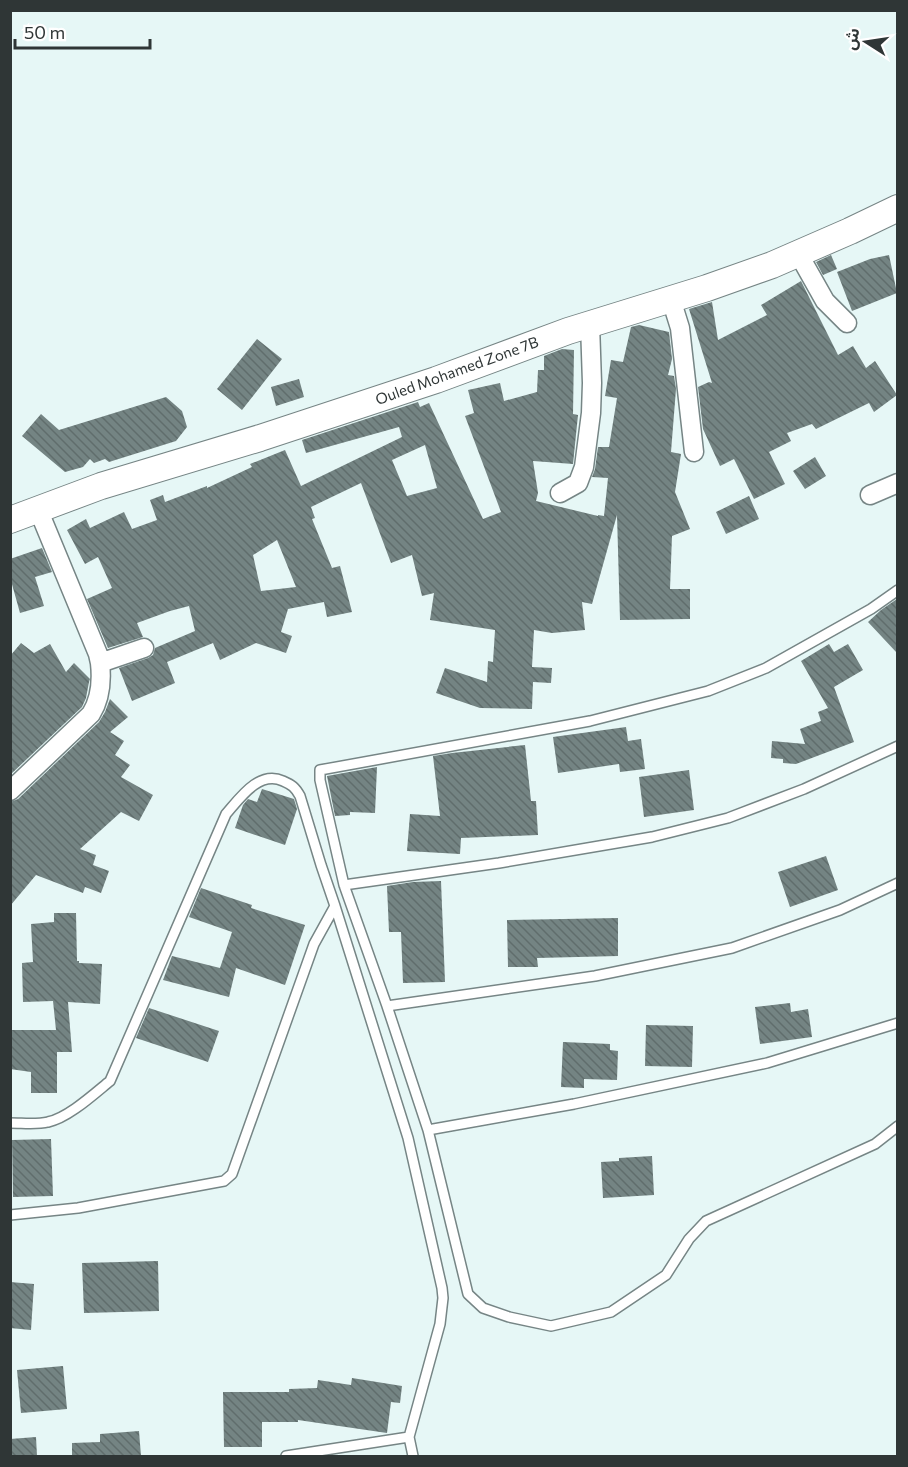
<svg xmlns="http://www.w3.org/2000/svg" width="908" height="1467" viewBox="0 0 908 1467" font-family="Commissioner,'Noto Sans Arabic',sans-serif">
	<defs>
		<pattern id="building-back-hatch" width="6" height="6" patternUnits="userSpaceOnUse" patternTransform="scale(1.5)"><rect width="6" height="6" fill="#748483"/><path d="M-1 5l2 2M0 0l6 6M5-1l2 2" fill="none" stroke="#606d6c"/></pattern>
	</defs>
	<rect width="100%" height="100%" fill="#e6f7f6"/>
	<path fill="url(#building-back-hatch)" fill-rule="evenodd" d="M831,255L837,269L823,275L816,262Z
		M889,255L897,293L852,311L837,272L870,259Z
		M801,281L838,355L853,346L866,368L875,361L897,395L874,412L869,403L816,429L812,424L787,433L791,441L769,452L785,484L754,499L734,459L720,466L703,429L698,387L709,382L712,383L689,309L712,302L718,340L767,315L761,305Z
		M639,325L669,332L672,359L668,375L674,376L676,389L671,452L681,454L675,492L690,529L672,536L670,589H690V619L620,620L617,515L592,604L582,602L585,630L552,633L534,630L532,667L552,668L551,683L533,682L532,709L480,708L436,693L445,668L487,682L488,661L493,662L495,630L430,620L434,593L422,596L412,555L391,563L361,483L311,507L315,518L312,519L332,568L340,566L352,612L327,617L324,602L288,609L281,632L292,636L286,653L256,643L220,660L213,643L167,662L175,683L132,701L119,668L148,658L153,655L155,648L195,631L189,606L170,611L137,623L143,637L108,648L87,599L112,588L98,557L85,564L67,530L86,519L90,528L124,512L132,529L157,520L150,500L163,495L165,502L207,486V488L252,467L250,464L285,450L301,486L402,437L399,427L306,453L302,440L418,402L420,407L429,403L483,519L501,512L465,416L474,413L468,390L500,383L504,401L537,392L538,370H544V356L562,349L574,350L573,414L578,415L573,464L533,461L538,493L536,501L598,516V515L604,516L608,478L592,477L595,469L598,447H609L617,398L605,396L611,360L623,362L631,327ZM425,445L437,488L407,496L392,460ZM277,540L296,587L261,591L253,555Z
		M257,339L282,359L242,410L217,389Z
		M299,379L304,397L276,406L271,387Z
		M166,397L182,411L187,427L176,441L109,462L105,459L94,463L90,459L83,467L65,472L22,436L41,414L59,430Z
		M815,457L826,476L805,489L793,471Z
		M749,496L759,519L726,534L716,512Z
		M42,548L52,572L35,577L44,606L20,613L10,577V559Z
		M897,599V653L868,622L881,610Z
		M21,643L34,653L50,644L66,672L74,663L90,679L89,682L86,698L82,707L10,775V656Z
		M829,644L834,652L848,644L863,670L834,687L854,742L796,764L783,763V759L771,758L772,741L805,744L800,729L821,721L818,712L828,708L801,661Z
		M110,699L128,717L110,732L124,741L115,755L130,765L121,777L153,795L139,821L121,812L80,849L96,855L93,865L109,871L101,893L85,887L83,893L36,875L10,906V802L18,799L99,722L105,712Z
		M626,727L628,741L641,739L645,769L620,772L619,764L558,773L553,737Z
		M525,745L531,801H536L538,835L461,838L460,854L407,851L410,814L440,816L433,756L452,753Z
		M377,767L375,813L350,812V815L335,816L327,776Z
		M689,770L694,810L644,817L639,777Z
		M262,789L294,799L297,809L285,845L235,828L243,805L248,799L257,802Z
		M826,856L838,890L790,907L778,872Z
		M441,881L445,982L403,983L401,932H389L387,886L413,882Z
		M201,888L252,905L251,908L305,925L285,985L236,968L229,997L163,980L172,956L220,968L232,932L189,917Z
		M54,913H76L77,961H79V963L102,964L100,1004L68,1002L72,1052H57V1093H31V1072L10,1069V1030H56L53,1001L23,1002L22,963L33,962L31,924L54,922Z
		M618,918V956L537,958L538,967H508L507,920Z
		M790,1003L791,1012L808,1009L812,1037L760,1044L755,1007Z
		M149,1008L219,1031L208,1062L136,1038Z
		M646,1025L693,1026L692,1067L645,1066Z
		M563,1042L610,1044V1050L618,1051L617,1080L584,1079V1088L561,1087Z
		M51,1139L53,1196L13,1197L12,1140Z
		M652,1156L654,1195L603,1198L601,1162L619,1161V1158Z
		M158,1261L159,1311L84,1313L82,1263Z
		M10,1282L34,1284L31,1330L10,1328Z
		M63,1366L67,1409L21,1413L17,1370Z
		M352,1378L402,1386L400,1403L391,1402L387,1433L298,1420V1422H262V1447H224L223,1392H289V1389L317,1388L318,1380L351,1385Z
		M139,1431L141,1456H72V1443L100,1442V1434Z
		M36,1437L37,1456H10V1439Z"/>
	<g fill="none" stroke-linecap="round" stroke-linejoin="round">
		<g stroke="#768585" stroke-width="12">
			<path id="lane" d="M898,590L871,609L766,668L708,691L590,721L320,770V780L344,885L387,1006L428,1130L468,1294L483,1308L509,1317L551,1326L611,1312L666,1275L689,1239L706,1221L875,1144L898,1126
				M344,885L499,863L652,837L728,818L804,789L898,746
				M387,1006L595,976L732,948L840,910L898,883
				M10,1123C23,1123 36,1125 48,1122C68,1118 94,1094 110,1081L226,814C240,798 259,770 283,781C292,785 295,787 300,796L321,865L335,906L408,1138L442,1288L443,1298L440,1324L409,1437L413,1456
				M428,1130L574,1104L767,1063L898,1023
				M10,1215L78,1208L224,1181L232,1174L314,944L335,906
				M286,1456L409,1437"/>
		</g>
		<g stroke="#768585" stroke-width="21">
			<path id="street" d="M798,253L825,301L847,323
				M671,299L680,328L694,452
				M560,493L578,483L584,467L591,413L592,383L590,324
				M870,495L898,483
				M38,509L98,654L100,663L144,648
				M10,791L91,714C101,698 102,681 100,663"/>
		</g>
		<g stroke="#768585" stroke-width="28">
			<path id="secondary" d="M10,520L101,486L260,438L436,380L568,331L707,288L772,265L850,231L898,208"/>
		</g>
		<use href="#lane" stroke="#fff" stroke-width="9"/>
		<use href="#street" stroke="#fff" stroke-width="18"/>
		<use href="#secondary" stroke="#fff" stroke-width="26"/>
	</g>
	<g text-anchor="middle" stroke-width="4.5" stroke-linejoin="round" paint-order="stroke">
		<g font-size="15" fill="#2f3636" stroke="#fff">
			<text transform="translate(457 371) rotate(-20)" y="5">Ouled Mohamed Zone 7B</text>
		</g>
	</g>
	<rect width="908" height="1467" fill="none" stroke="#2f3636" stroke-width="24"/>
	<g transform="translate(866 42) rotate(282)" stroke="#ffffff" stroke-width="4.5" paint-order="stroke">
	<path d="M0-4.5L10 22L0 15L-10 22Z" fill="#2f3636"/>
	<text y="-9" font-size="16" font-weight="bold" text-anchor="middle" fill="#2f3636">ش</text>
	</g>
	<path d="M15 39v9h135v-9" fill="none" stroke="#2f3636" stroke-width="3"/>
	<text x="24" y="39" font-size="18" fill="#2f3636" stroke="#ffffff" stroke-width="4.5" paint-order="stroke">50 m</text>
</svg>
